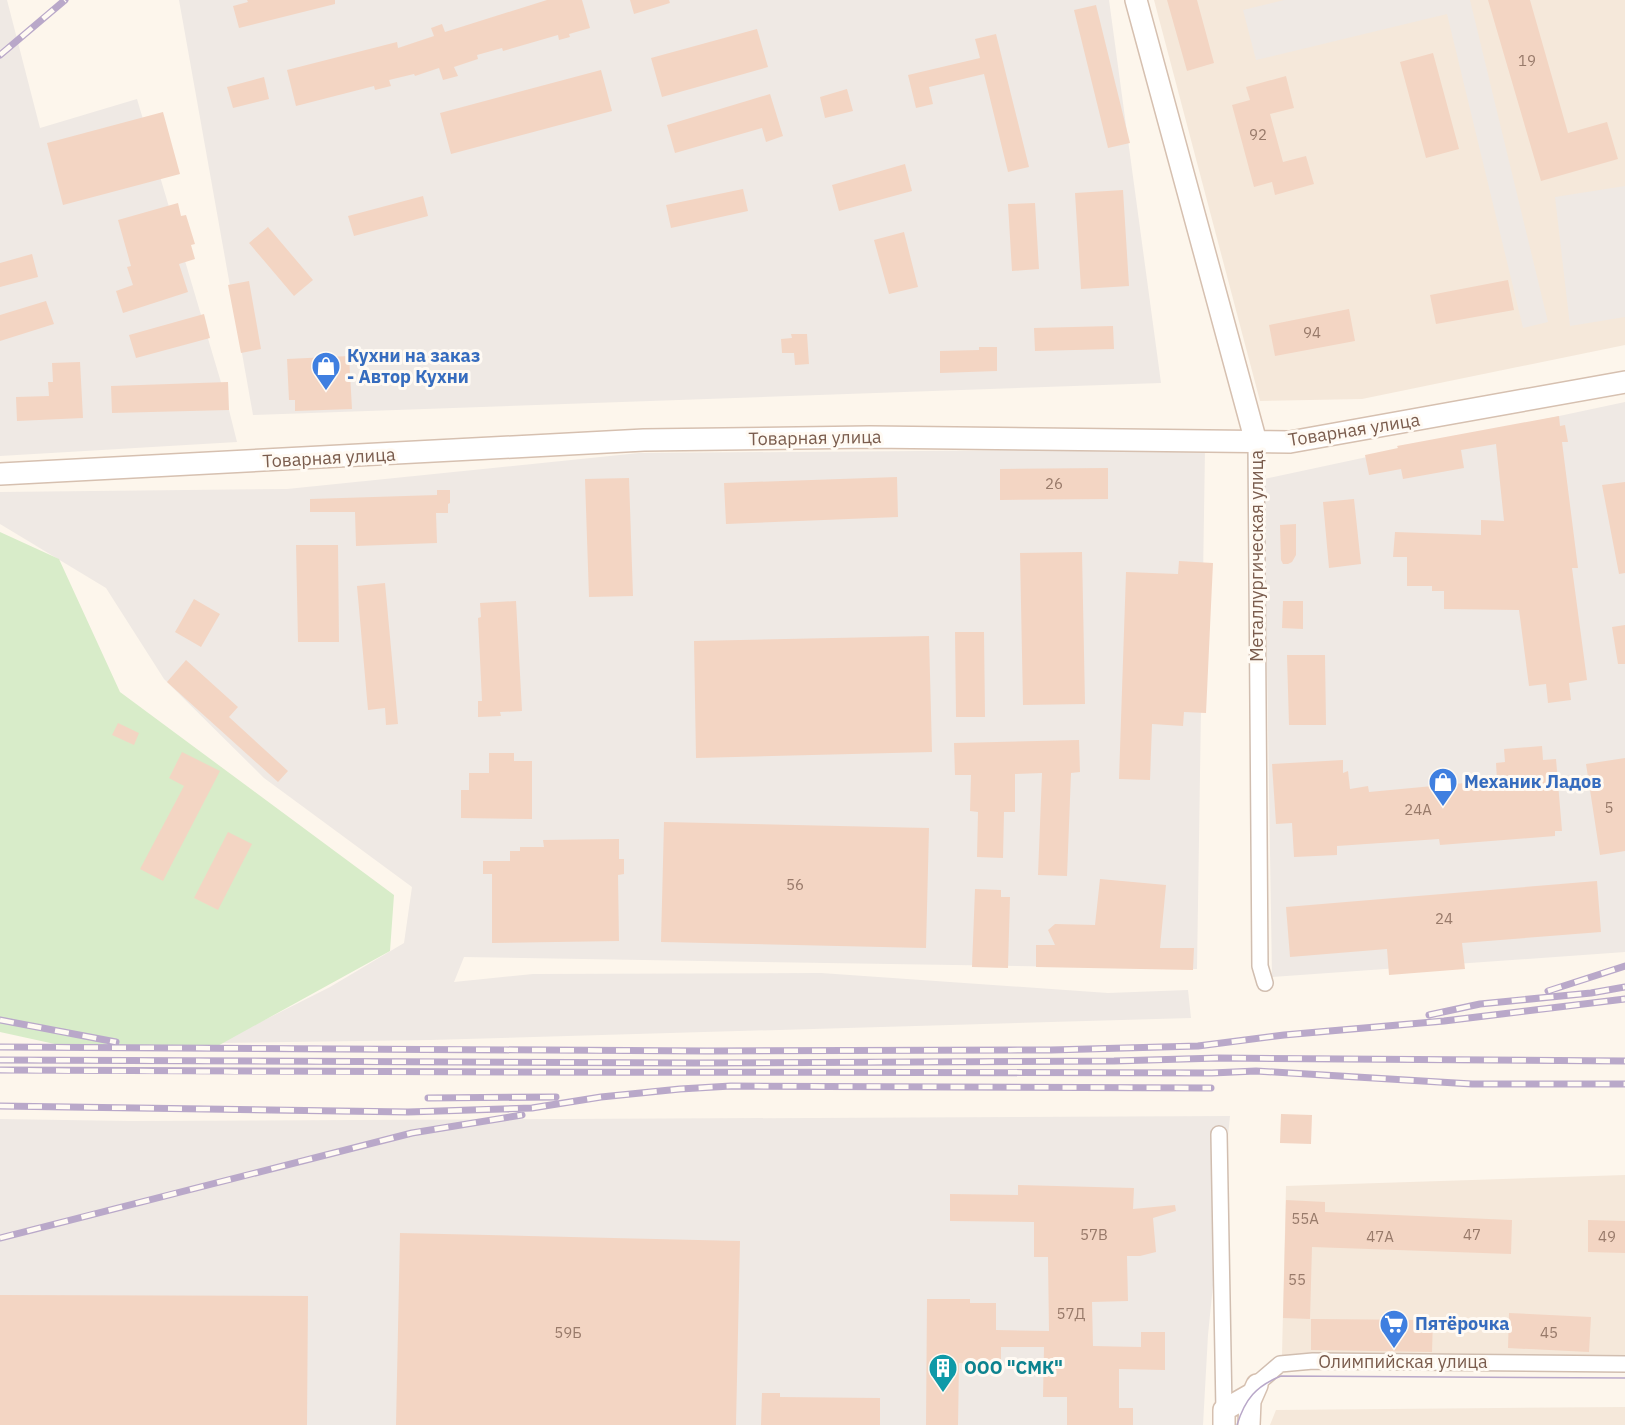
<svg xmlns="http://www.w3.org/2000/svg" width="1625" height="1425" viewBox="0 0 1625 1425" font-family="'IBM Plex Sans',sans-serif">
	<rect width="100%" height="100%" fill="#fdf6ec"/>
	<path fill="#f5e8da" d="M1154,0H1625V345L1362,399L1260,401Z
		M1625,1175V1360L1282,1355L1286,1186Z
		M1625,1407V1425H1270L1276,1410Z"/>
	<path fill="#efe9e4" d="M0,0H7L40,128L137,99L228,406L237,442L0,456Z
		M179,0H1109L1161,383L253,415Z
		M1284,0H1470L1548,322L1523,328L1447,14L1256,60L1243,10Z
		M1625,186V317L1570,326L1555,197Z
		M1625,402V952L1272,977L1264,479Z
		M1205,449L1197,969L464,957L454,982L533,974L821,973L1108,993L1188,990L1191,1018L430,1040L219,1043L330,987L404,943L412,887L264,778L164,679L106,588L0,524V492L287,489L639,453Z
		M1230,1116L1208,1335L1203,1425H0V1119L130,1121Z"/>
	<path fill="#d8ecc9" d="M0,532L59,559L120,692L394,895L390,951L214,1048H73L0,1032Z"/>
	<path fill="#f3d5c3" d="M247,0H335V4L239,28L233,6L248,2Z
		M547,0H582L590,28L569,34L570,37L559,40L558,35L503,51L502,48L477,55L478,59L454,67L458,76L443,80L439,68L415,76L414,74L389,80L391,86L375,90L374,86L296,106L287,70L397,42L398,48L434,36L431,28L442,24L445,32Z
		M630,0H669L670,3L634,14Z
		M1167,0H1197L1214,63L1187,71Z
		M1488,0H1530L1568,133L1607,122L1618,159L1541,181Z
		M1096,5L1130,143L1108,148L1074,10Z
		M757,29L768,67L662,97L651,58Z
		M996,34L1029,167L1008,172L984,74L929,87L933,104L916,108L908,75L980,58L975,39Z
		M1433,53L1459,149L1426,158L1400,62Z
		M601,70L612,111L451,154L440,113Z
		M1286,76L1294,108L1270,114L1283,162L1306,156L1314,184L1275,195L1272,182L1254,187L1232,105L1250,100L1246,87Z
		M264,77L269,99L233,108L227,87Z
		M847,89L853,111L825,118L820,97Z
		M770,94L783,136L766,142L762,128L675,153L667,125Z
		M163,112L180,174L63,205L47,143Z
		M905,164L912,191L839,211L832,185Z
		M743,189L748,211L671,228L666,205Z
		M1123,190L1129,286L1081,289L1075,193Z
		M423,196L428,216L354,236L348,216Z
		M178,203L181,216L186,215L195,244L191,245L195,259L179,264L188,292L123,313L116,291L133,285L127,267L131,266L118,220Z
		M1035,203L1039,269L1012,271L1008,204Z
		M268,227L313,280L294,296L249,243Z
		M904,232L918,287L889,294L874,240Z
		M32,254L38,277L0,287V263Z
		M1508,280L1514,310L1436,324L1430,295Z
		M249,281L261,349L241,353L228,285Z
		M46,301L54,324L0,341V315Z
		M1349,309L1355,341L1275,356L1269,325Z
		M204,314L210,338L136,358L129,335Z
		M1113,326L1114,349L1035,351L1034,328Z
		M791,334H807L809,364L795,365L794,353H782L781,339L792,338Z
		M979,347H997V371L940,373V351L979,350Z
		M349,356L352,409L295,411V400H289L287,359Z
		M80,362L83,418L17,421L16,397L49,396L48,382H53L52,363Z
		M228,382L229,410L112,413L111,386Z
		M1559,416L1560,426L1565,425L1568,442H1562L1578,568H1572L1587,680L1569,683L1571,700L1548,703L1546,684L1529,686L1519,610L1444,609V591H1432V586H1407V557H1393L1395,532L1481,535V520L1504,521L1496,444L1461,450L1464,468L1403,479L1401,469L1369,475L1365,455L1398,448L1397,446Z
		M1108,468V499L1000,500V469Z
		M897,477L898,517L726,524L724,483Z
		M629,478L633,596L589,597L585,479Z
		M1625,482V573L1619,574L1602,485Z
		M437,490H450V503L448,504V513H436L437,543L356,546L355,512H310V499L437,495Z
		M1354,499L1361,564L1329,568L1323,502Z
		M1296,524V555L1292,562L1288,564H1283L1281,560L1280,525Z
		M296,545H338L339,642H298Z
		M1082,552L1085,704L1023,705L1020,553Z
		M1179,561L1213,563L1206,713L1184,712L1183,726L1152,724L1150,780L1119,779L1126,572L1178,574Z
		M385,583L398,724L386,725L385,708L368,710L357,586Z
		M194,599L220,614L201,647L175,632Z
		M516,601L522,711L500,712L501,716L478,717V701H482L478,618L481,617L480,603Z
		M1283,601H1303V629L1282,628Z
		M1625,625V664H1618L1612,627Z
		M955,632H984L985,717H956Z
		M929,636L932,752L696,758L694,641Z
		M1287,655H1325L1326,725H1289Z
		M186,660L238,707L229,717L288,771L278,782L167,682Z
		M118,723L139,733L134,745L112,735Z
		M1079,740L1080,772L1071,773L1067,876L1038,875L1042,773L1015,774V812H1004L1003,858L977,857L978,812L970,811L971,775H955L954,743Z
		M1542,746L1543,760L1556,759L1562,831H1555V836L1440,845L1439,839L1337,846V855L1294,857L1292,823L1276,824L1272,764L1343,760V773L1348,771L1350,789L1368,786L1369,792L1497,780L1496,763L1505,762L1504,749Z
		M182,752L220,771L163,881L140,869L184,786L169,778Z
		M489,753H514V761H532V819L461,818V790H469V773H489Z
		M1625,758V851L1600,855L1586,764Z
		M664,822L929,828L926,948L661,942Z
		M228,832L252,844L218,910L194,898Z
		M619,839V859H624V874L618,875L619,941L492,943V874H483V861H510V851H520V847H544L543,840Z
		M1100,879L1166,885L1160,948H1194L1193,970L1036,967V945H1055L1048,930L1055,924L1095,925Z
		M1597,881L1601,932L1462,943L1465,969L1389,975L1387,949L1290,957L1286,907Z
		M975,889L1001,890V897H1010L1008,968L972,967Z
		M1281,1114L1312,1115L1311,1144L1280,1143Z
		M1018,1185L1134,1188L1133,1209L1175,1205L1176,1211L1153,1218L1156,1252L1140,1256H1127L1128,1301L1092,1302L1093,1346L1141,1347V1332H1165V1370L1119,1369V1408H1133V1425H1067V1397H1043L1044,1347H1001V1364L959,1363L958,1425H926L927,1299H970V1303H996V1330L1049,1331L1048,1257H1034V1222L950,1221V1194L1018,1195Z
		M1286,1200L1325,1202V1212L1512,1220L1511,1254L1312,1247L1310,1319L1283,1318Z
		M1588,1220L1625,1221V1253L1588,1252Z
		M400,1233L740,1241L736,1425H396Z
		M0,1295L308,1296L307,1425H0Z
		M1509,1313L1591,1317L1589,1352L1508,1348Z
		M1311,1319L1433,1320L1432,1352L1311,1350Z
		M762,1393H780V1397L880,1398V1425H761Z"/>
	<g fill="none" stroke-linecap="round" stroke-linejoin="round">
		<g stroke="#d1beb0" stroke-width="18">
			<path id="street" d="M1256,442L1260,966L1265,983
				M1219,1134L1224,1410
				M1259,1382L1280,1364L1313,1361L1625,1364"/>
		</g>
		<g stroke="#d6c0b0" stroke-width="24">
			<path id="secondary" d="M1136,0L1256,442
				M0,474L644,440L870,437L1290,442L1625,382
				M1224,1425V1410L1252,1394
				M1249,1425L1250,1401L1257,1385"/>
		</g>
		<use href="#street" stroke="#fff" stroke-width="15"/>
		<use href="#secondary" stroke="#fff" stroke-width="21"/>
		<path stroke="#b9a8c9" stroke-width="1.5" d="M1237,1425C1245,1399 1256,1386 1281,1376L1625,1378"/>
		<g stroke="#b9a8c9" stroke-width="7">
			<path id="rail" d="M0,55L65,0
				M1548,991L1625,966
				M1429,1015L1480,1004L1591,993L1625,987
				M0,1020L116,1042
				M0,1047L707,1051L1051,1050L1198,1046L1284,1035L1444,1021L1625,999
				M0,1060L696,1063L1114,1061L1219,1058L1625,1061
				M0,1070C404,1074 808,1071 1212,1073L1256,1071L1472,1084H1625
				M428,1098L556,1097
				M0,1106L408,1112L532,1108L601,1097L680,1089L731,1086L1211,1088
				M0,1238L412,1133L522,1115"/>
		</g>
		<use href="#rail" stroke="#fffaf3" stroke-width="4.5" stroke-dasharray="14" stroke-linecap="butt"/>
	</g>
	<defs>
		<g id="shop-pin" transform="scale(1.5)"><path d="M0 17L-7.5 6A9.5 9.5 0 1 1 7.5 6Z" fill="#3f7fe0" stroke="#fffaf3"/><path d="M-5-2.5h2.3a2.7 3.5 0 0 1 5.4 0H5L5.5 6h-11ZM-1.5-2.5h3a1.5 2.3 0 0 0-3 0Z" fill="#fff"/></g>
		<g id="supermarket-pin" transform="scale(1.5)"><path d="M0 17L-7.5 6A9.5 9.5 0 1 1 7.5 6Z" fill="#3f7fe0" stroke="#fffaf3"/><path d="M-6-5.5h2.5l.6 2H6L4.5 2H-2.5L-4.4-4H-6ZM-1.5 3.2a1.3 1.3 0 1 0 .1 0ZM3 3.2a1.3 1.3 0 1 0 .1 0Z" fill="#fff"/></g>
		<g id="building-pin" transform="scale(1.5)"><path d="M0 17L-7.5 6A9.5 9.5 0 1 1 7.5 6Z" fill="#0f9aa8" stroke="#fffaf3"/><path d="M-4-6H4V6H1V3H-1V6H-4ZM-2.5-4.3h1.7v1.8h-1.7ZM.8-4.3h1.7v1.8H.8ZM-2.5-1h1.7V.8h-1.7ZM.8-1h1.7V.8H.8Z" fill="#fff"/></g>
	</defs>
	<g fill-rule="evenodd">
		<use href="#shop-pin" x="326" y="366"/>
		<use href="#shop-pin" x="1443" y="782"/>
		<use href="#supermarket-pin" x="1394" y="1324"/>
		<use href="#building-pin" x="943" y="1368"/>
	</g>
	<g text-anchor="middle" stroke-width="6" stroke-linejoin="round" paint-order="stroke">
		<g font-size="15" fill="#987a6a">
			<text x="1527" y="66">19</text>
			<text x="1258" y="140">92</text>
			<text x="1312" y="338">94</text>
			<text x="1054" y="489">26</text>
			<text x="1609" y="813">5</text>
			<text x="1418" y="815">24А</text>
			<text x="795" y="890">56</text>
			<text x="1444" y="924">24</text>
			<text x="1305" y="1224">55А</text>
			<text x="1094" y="1240">57В</text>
			<text x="1472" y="1240">47</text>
			<text x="1380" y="1242">47А</text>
			<text x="1607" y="1242">49</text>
			<text x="1297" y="1285">55</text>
			<text x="1071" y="1319">57Д</text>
			<text x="568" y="1338">59Б</text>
			<text x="1549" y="1338">45</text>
		</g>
		<g font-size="18" font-weight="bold" fill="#366cbe" stroke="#fffaf3" text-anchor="start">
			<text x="347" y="362">Кухни на заказ<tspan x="347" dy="21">- Автор Кухни</tspan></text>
			<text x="1464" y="788">Механик Ладов</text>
			<text x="1415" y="1330">Пятёрочка</text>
		</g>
		<g font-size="18" fill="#7a5c4d" stroke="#fffaf3">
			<text transform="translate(1354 430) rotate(-9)" y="6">Товарная улица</text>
			<text transform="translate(815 438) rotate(-1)" y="6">Товарная улица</text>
			<text transform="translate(329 458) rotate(-3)" y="6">Товарная улица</text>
			<text transform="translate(1257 556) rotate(-90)" y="6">Металлургическая улица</text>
			<text x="1403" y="1368">Олимпийская улица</text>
		</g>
		<g font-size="18" font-weight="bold" fill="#0d838f" stroke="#fffaf3" text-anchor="start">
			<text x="964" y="1374">ООО "СМК"</text>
		</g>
	</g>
</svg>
